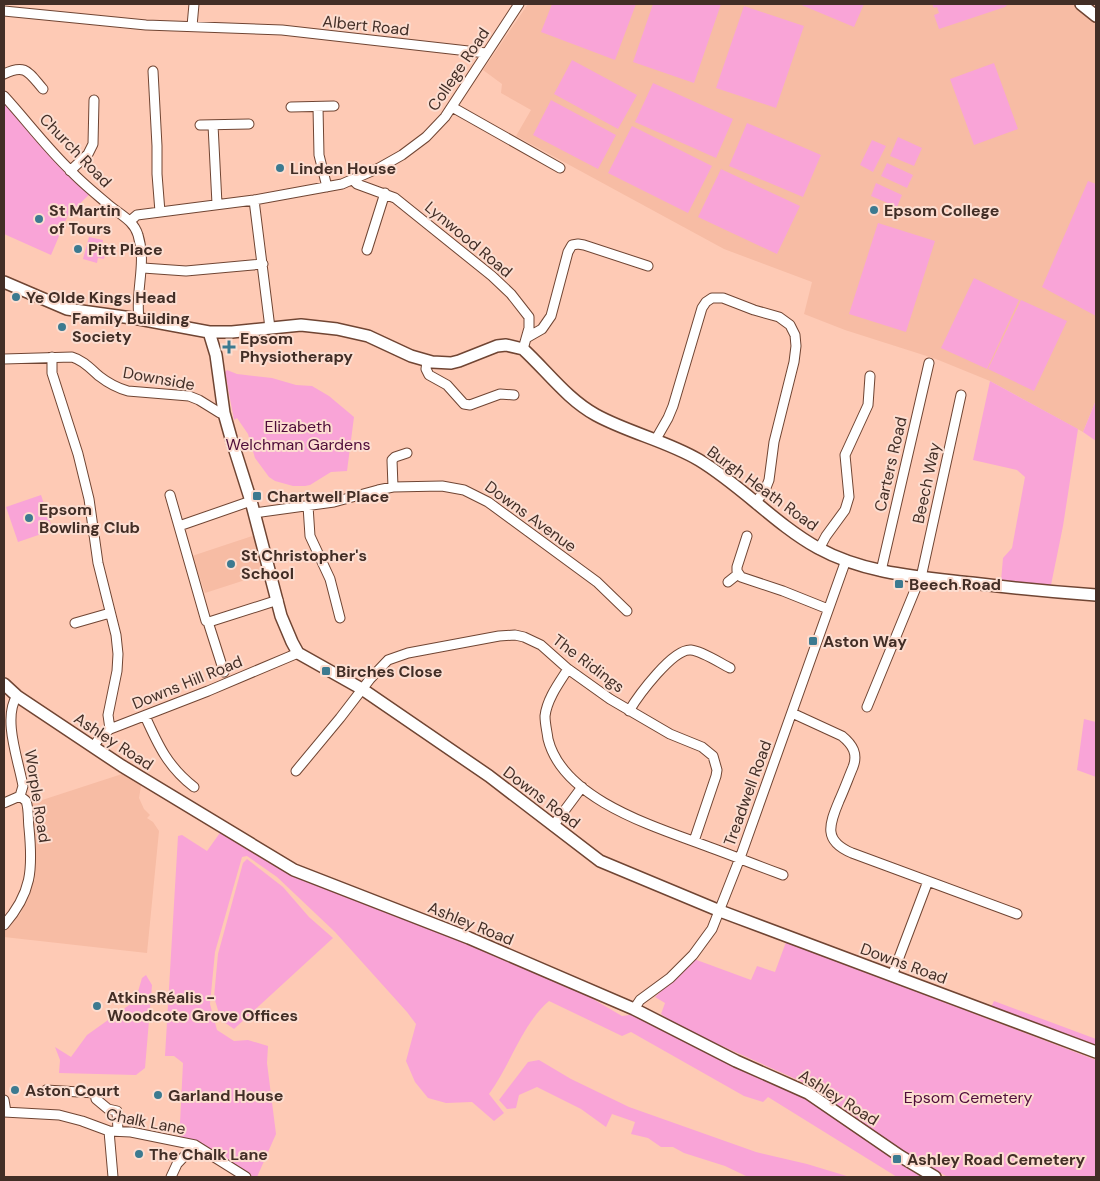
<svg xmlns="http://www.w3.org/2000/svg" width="1100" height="1181" viewBox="0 0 1100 1181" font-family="'DM Sans',sans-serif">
	<rect width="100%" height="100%" fill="#fecab5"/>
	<path fill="#f7bca4" d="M528,4H1075L1076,7L1096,20V400L1083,432L990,381L936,359L845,330L804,314L812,282L724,249L516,136L531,110L501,93L502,84L483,70Z
		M258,534L270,572L205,593L192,556Z
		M125,773L140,783L141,786L139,798L144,809L150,815L147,818L153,822L159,831L147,953L4,937V932L21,913L30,884L35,880L30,804Z"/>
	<path fill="#f9a4d7" d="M552,4H636L615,60L541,32Z
		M653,4H721L694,83L633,62Z
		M799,4H864L854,27Z
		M932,4H1008L1005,7L939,29L934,15L939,13L937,7L934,8Z
		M744,6L804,26L776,108L716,88Z
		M572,60L637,95L618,129L554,94Z
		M994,63L1018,129L974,145L950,79Z
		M653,83L733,119L716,158L635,122Z
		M4,95L95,189L68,215L51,255L4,234Z
		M551,100L616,135L598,169L533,135Z
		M747,123L821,155L803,197L729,166Z
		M632,126L712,166L688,213L608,173Z
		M898,137L922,148L914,166L890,156Z
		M872,140L886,146L873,172L860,165Z
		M887,163L913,175L907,188L881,176Z
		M721,169L800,206L777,254L698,217Z
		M1088,181L1096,184V316L1042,287Z
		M876,183L902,195L897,207L871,196Z
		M878,223L935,241L906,332L849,314Z
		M89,237L103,240L102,245L107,247L104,259L98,258L97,263L83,259Z
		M974,278L1019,300L987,369L941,348Z
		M1021,300L1067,321L1034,391L988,369Z
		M227,370L237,374L272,378L296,385L312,386L329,396L354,417L347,471L331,472L310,485L305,486H293L275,481L269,477L255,458L248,434L237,418L234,420L225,372Z
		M990,381L1078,429L1063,526L1051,585L1001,581L1003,558L1012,548L1025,477L1017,470L973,460Z
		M1096,400V441L1083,432Z
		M41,495L53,530L18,542L6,507Z
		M1084,719L1096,722V777L1077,770Z
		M222,830L308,879L513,962L581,992L622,1016L636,1014L806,1098L923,1177H897L768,1097L763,1102L744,1096L631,1032L622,1036L549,1001C522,1024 510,1066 489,1094L504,1113L494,1121L472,1102L446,1103L428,1098L415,1082L406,1061L416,1024L407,1012L335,932L277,877L247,856L242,857L215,952L210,1004L217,1030L234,1041L248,1040L268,1046L267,1063L276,1134L257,1177H253L199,1142L179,1143L183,1063L174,1056H165L178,836L182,835L207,851Z
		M247,859L283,887L309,917L333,938L234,1029L221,1020L214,997L218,954L243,863Z
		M786,942L1096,1060V1177H948L891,1147L807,1084L677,1026L661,1014L665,1003L655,997L694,959L751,980L757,966L775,972Z
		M146,975L152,985L145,1068L136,1075L59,1073L60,1060L55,1047L71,1057L87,1035L139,998L137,995L142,978Z
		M994,1001L1096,1039V1046L991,1007Z
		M539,1060L571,1079L629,1107L756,1152L807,1164L850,1177H753L746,1176L725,1166L684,1153L673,1147H661L648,1138L631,1134L635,1122L612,1114L606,1127L581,1109L537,1087L519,1095L516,1108L507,1109L499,1100L528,1062Z"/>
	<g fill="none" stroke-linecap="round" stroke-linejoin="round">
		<g stroke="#704533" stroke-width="11">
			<path id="minor" d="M4,11L146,25L282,30L486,53
				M192,26L194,4
				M153,71L157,146V174L160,212
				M4,74C26,63 29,73 43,89
				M4,96C26,120 46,147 70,170C82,183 96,194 110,206C121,215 134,221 138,235C147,264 135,291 139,319
				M291,107L334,106
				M318,107L319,155L327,187
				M452,107L560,168
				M200,125L249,124
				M213,125L217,204
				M70,171L88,154L93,144L94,100
				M353,180L357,184L395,198L492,276L511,294L529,317V328L523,349
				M254,200L270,328
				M130,221L137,215L254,200L342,184L379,168L402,155L426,137L445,117L519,4
				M367,250L385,193
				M143,268L186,271L263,264
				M528,337L542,329L551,316L568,252L572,245L578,244L584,245L648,266
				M52,357V373L78,454L89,499L98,563L116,635L118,654L117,671L108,715L110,729
				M4,359L72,357C83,360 91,369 99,376C108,383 117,388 128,391L189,396L199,400L220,413H224
				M427,362L426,369L429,375L447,385L464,404L470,405L500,394L514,395
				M656,439L668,418L673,406L702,308L706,302L712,298H723L754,310L779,317L790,325L795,335L796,346L794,362L774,442L769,480L765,490L756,502
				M393,487L392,460L395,457L407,453
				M170,495L206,621L209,622L278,600
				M308,506L310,536L330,579L340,618
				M254,513L334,502L378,490L393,487L442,486L464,490L488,502L597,582L627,611
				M179,526L251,501
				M747,536L737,567V571L741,577L783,591L828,609
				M819,549L826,536L845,510L849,497L845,455L868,405L870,376
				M881,571L929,363
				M728,582L738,574
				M209,622V625L224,672
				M75,623L110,613
				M568,669C559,683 547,699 545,716C545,724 547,731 548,739C563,800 656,827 709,847C734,856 758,866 783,875
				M17,696C2,718 19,762 23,786L20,796
				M867,707L922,573L961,395
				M629,711C638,696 673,648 691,650C702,651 720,663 730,668
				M792,713L842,736C853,745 858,754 853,767C848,779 844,790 839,801C829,825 823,841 852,853L1017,914
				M145,716C158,745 168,767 194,787
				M93,747L98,740L110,729L208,691L298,653
				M296,771L340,718L370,679L388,660L408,653L499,636L515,635L524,637L541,645L568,669L610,699L670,734L702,747L713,756L717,770L716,776L694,841
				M4,803L20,796
				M553,826L582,787
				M4,925C32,893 33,869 29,828C28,821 29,808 26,801C24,799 22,798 20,796
				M892,976L928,881
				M634,1009L640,1000L670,978L693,955L712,929L740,858L846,560
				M46,1090L95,1093L96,1099L108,1109L117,1111L118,1131
				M4,1100L6,1112
				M4,1112L59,1115L82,1121L109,1131L131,1132L195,1145L246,1177
				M109,1131L113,1177
				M171,1177L177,1164L195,1145"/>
		</g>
		<g stroke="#704533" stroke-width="14">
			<path id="major" d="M1081,4L1096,16
				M4,282L67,309L139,319L209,332H232L301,325L337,329L368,336L411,356L432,362L451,363L459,361L497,346L506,345L523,349C547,371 567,399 596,415C629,433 667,441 699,460C742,486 775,524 818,548C865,574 920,577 972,583C1013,588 1055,592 1096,595
				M209,332L216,355L224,413L231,438L251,501L281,616L292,642L298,653L362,689L489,776L600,861L720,911L1096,1052
				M4,684L17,696L122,766L294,870L469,938L634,1009L736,1061L808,1093L900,1156L935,1177"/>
		</g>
		<use href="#minor" stroke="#fff" stroke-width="9"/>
		<use href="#major" stroke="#fff" stroke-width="11"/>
	</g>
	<g fill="#3c7a90" stroke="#fcddd0" stroke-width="2">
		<circle cx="280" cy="168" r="5"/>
		<circle cx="874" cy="210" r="5"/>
		<circle cx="39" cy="219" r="5"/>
		<circle cx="78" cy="249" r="5"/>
		<circle cx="16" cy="297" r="5"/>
		<circle cx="62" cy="327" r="5"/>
		<path d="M226.5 339.5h5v5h5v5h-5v5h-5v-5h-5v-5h5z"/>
		<rect x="252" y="491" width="10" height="10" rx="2.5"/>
		<circle cx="29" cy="518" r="5"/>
		<circle cx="231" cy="564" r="5"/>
		<rect x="894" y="579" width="10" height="10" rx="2.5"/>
		<rect x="808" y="636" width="10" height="10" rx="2.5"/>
		<rect x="321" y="666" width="10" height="10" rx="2.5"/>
		<circle cx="97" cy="1006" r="5"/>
		<circle cx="15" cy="1090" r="5"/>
		<circle cx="158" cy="1095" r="5"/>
		<circle cx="139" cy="1154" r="5"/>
		<rect x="892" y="1154" width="10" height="10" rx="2.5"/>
	</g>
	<g text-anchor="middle" stroke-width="4" stroke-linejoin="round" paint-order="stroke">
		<g font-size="16" fill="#422e26" stroke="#fcddd0">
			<text transform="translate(366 25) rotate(6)" y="6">Albert Road</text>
			<text transform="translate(458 69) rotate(-56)" y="6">College Road</text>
			<text transform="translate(76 150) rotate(46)" y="6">Church Road</text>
			<text transform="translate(469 239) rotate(40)" y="6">Lynwood Road</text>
			<text transform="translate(159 378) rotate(10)" y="6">Downside</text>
			<text transform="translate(890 464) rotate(-77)" y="6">Carters Road</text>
			<text transform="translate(926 483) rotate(-78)" y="6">Beech Way</text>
			<text transform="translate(763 488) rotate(36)" y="6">Burgh Heath Road</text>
			<text transform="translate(531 516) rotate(36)" y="6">Downs Avenue</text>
			<text transform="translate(589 663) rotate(37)" y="6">The Ridings</text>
			<text transform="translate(187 682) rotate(-22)" y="6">Downs Hill Road</text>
			<text transform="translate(114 741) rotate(33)" y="6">Ashley Road</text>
			<text transform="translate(747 793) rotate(-70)" y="6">Treadwell Road</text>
			<text transform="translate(38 796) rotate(81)" y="6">Worple Road</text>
			<text transform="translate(542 797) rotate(37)" y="6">Downs Road</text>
			<text transform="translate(471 923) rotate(22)" y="6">Ashley Road</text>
			<text transform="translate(904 963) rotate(20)" y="6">Downs Road</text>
			<text transform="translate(839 1097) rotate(32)" y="6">Ashley Road</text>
			<text transform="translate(146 1121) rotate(11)" y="6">Chalk Lane</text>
		</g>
		<g font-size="16" font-weight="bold" fill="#422e26" stroke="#fcddd0" text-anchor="start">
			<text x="290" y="174">Linden House</text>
			<text x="49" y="216">St Martin<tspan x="49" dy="18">of Tours</tspan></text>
			<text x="884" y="216">Epsom College</text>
			<text x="88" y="255">Pitt Place</text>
			<text x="26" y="303">Ye Olde Kings Head</text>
			<text x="72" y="324">Family Building<tspan x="72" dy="18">Society</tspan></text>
			<text x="240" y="344">Epsom<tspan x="240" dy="18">Physiotherapy</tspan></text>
			<text x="267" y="502">Chartwell Place</text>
			<text x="39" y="515">Epsom<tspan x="39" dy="18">Bowling Club</tspan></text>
			<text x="241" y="561">St Christopher's<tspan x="241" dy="18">School</tspan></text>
			<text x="909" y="590">Beech Road</text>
			<text x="823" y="647">Aston Way</text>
			<text x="336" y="677">Birches Close</text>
			<text x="107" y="1003">AtkinsRéalis -<tspan x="107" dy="18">Woodcote Grove Offices</tspan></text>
			<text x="25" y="1096">Aston Court</text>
			<text x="168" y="1101">Garland House</text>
			<text x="149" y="1160">The Chalk Lane</text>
			<text x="907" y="1165">Ashley Road Cemetery</text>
		</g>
		<g font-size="16" fill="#4f0d3a" stroke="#fcddd0">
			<text x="298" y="432">Elizabeth<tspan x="298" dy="18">Welchman Gardens</tspan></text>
			<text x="968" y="1103">Epsom Cemetery</text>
		</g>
	</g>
	<rect width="1100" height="1181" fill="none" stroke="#422e26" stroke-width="10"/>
</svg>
